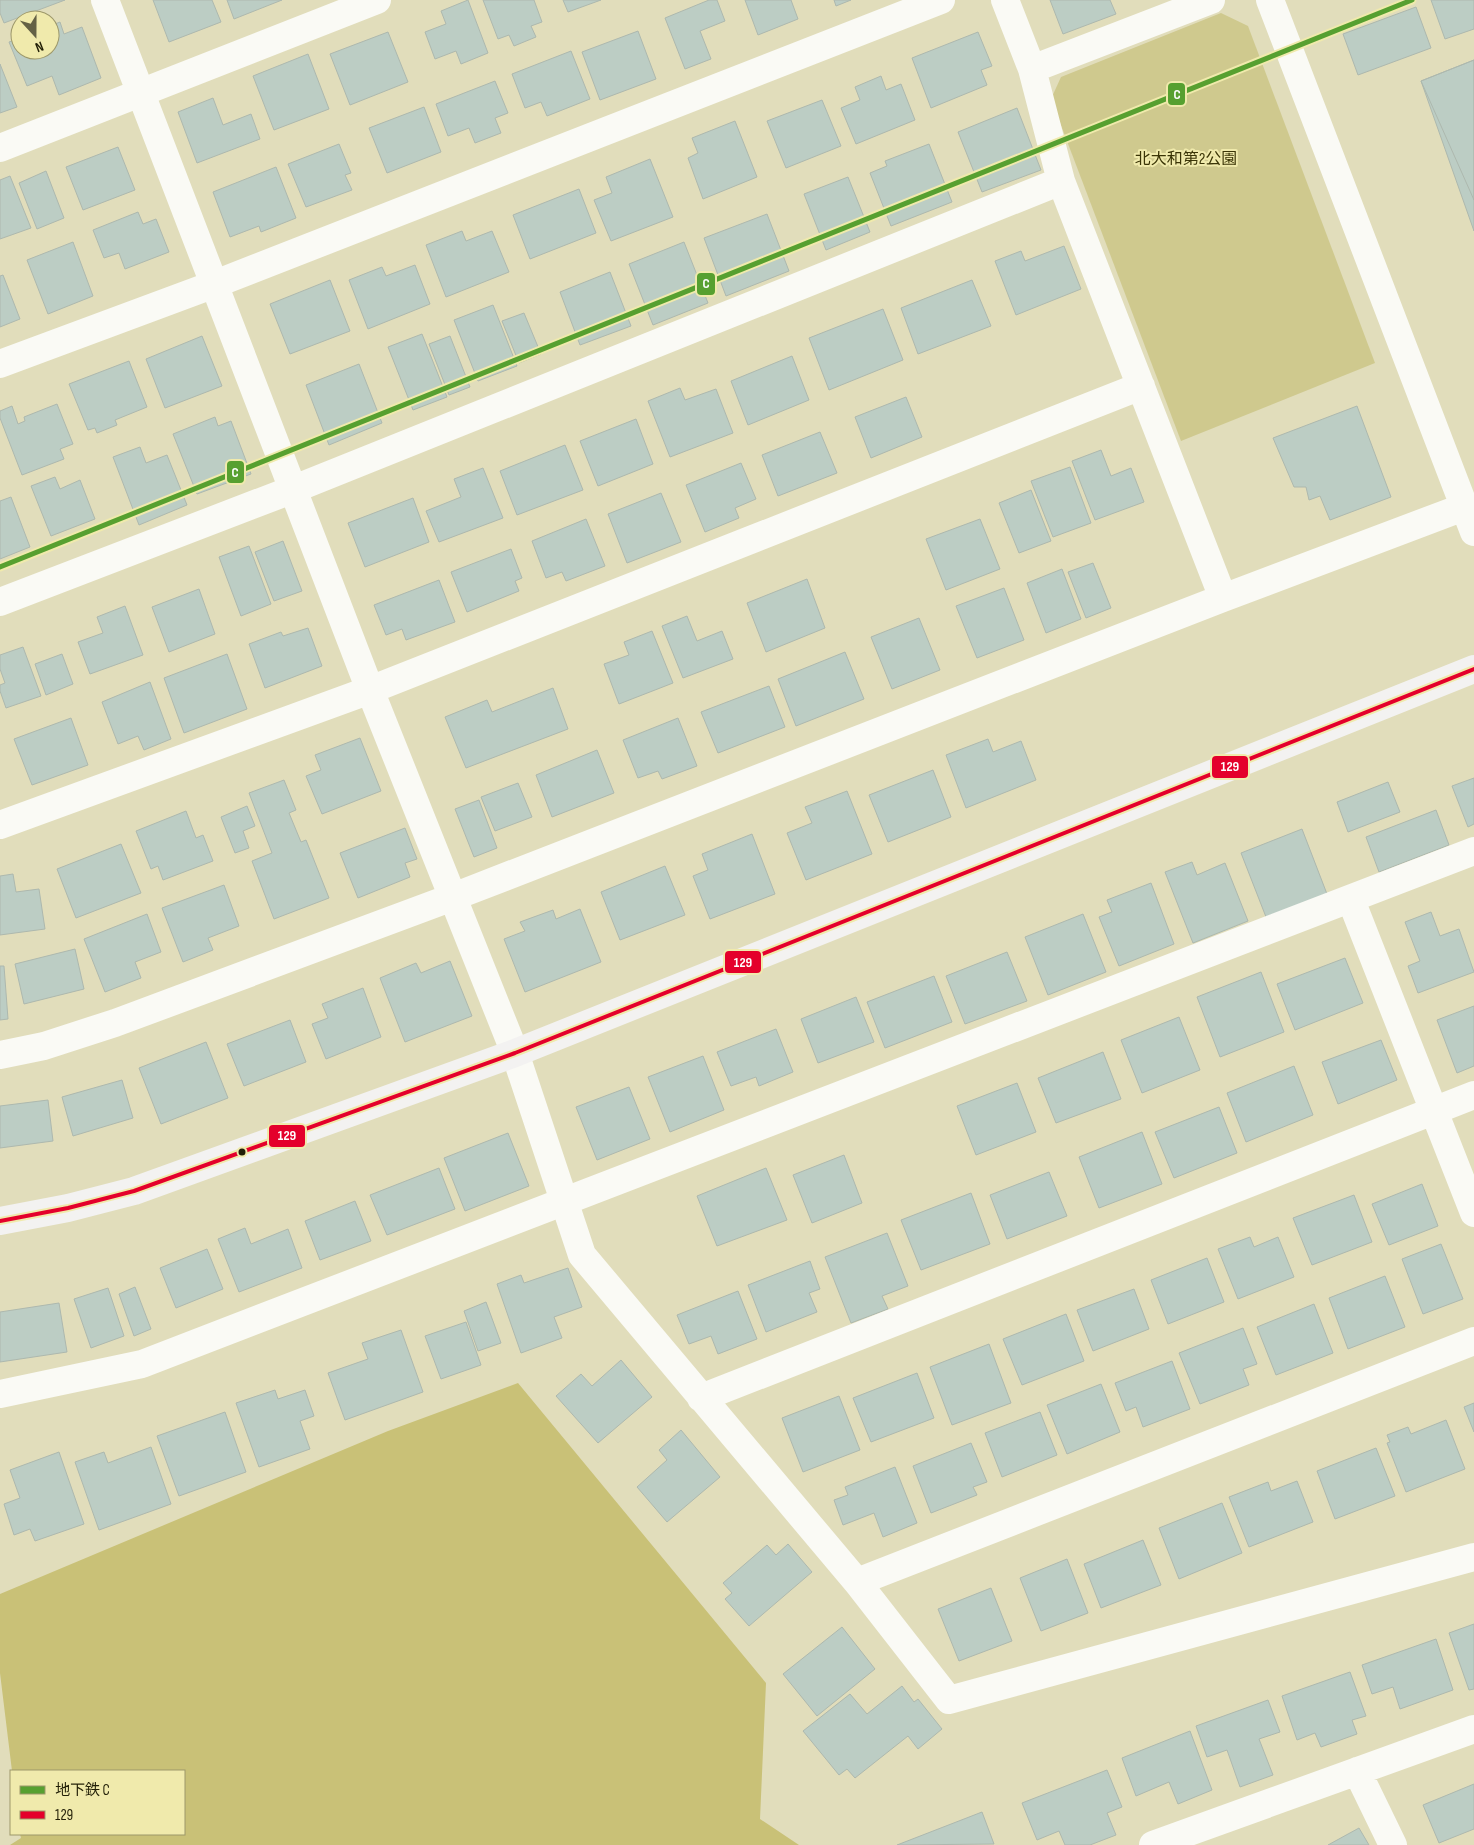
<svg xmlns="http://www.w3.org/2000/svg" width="1474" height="1845" viewBox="0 0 1474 1845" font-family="'Sofia Sans Condensed','Noto Sans JP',sans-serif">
	<rect width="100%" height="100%" fill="#e1ddbb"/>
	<path fill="#cfc98e" d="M1221,13L1248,26L1375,363L1181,441L1051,99L1061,77Z"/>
	<path fill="#c9c177" d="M518,1383L766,1683L760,1819L799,1845H10L21,1838L20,1834H184V1771H12L0,1673V1594L388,1431Z"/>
	<path fill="#bccdc4" stroke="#adb8ae" d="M0,0H65L4,23L0,13Z
		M153,0H212L221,22L169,42Z
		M227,0H282L234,19Z
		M468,0L488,53L461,64L456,51L435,59L425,32L446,24L441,11Z
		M483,0H534L542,22L531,26L536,37L514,46L509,35L498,39Z
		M563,0H601L568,12Z
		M709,0H717L725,21L700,31L711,59L685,69L665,18Z
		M745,0H791L798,19L758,35Z
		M834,0H851L836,6Z
		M1050,0H1110L1116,14L1063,34Z
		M1431,0H1474V29L1445,39Z
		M1416,7L1431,48L1358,75L1343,34Z
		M60,22L64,34L82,27L101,78L59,95L52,76L27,86L9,42L20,38V50H50V26Z
		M638,31L656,79L600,100L582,52Z
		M388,32L408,82L350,105L330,54Z
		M978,32L992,66L981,70L987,85L931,108L912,58Z
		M571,51L590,99L547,116L541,102L525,108L512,74Z
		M308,54L329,109L274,130L253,76Z
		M1474,60V231L1421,81Z
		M1474,60V200L1421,81Z
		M0,64L17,107L0,113Z
		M881,76L886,90L901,84L915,120L856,144L841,108L860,100L855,87Z
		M495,81L508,113L495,118L501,133L475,143L469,128L448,136L436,104Z
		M213,98L223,125L251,114L260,139L197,163L178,112Z
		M822,100L841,146L786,168L767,121Z
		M424,107L441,152L387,173L369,128Z
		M1017,108L1041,170L982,192L958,132Z
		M735,121L757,177L703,199L688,158L698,153L692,138Z
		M339,144L351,173L345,175L352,190L306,207L288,164Z
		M929,144L952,202L891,226L870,173L887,166L885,161Z
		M118,147L135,190L83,210L66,167Z
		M650,159L673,217L611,241L594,200L612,193L606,177Z
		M276,167L296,218L261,232L259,226L230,237L213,192Z
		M46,171L64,218L37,229L19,183Z
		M10,176L31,228L0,239V180Z
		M848,177L870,232L826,250L804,194Z
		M579,189L596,233L530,259L513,215Z
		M138,212L143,224L156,219L169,252L125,269L119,253L104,258L93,230Z
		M767,214L789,271L726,296L704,238Z
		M462,231L466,241L492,231L509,272L446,297L426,245Z
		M73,242L93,296L48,314L27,260Z
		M684,242L708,303L653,325L629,264Z
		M1064,246L1081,289L1016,315L995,261L1021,251L1025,261Z
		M415,265L430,304L368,329L349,280L382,267L386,276Z
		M610,272L631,326L580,345L560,292Z
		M3,275L20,319L0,327V276Z
		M330,280L350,331L290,354L270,304Z
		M972,280L991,326L918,354L901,308Z
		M493,305L517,366L478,381L454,320Z
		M883,309L903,360L829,390L809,338Z
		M524,313L541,354L519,363L502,321Z
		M422,334L447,397L413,410L388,347Z
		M202,336L222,386L165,408L146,359Z
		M450,336L470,387L449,395L429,344Z
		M792,356L809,400L748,425L731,381Z
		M129,361L147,407L115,420L117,425L97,433L95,428L88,430L69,384Z
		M359,364L382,423L329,445L306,385Z
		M680,388L685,400L716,389L733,433L670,457L648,401Z
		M906,397L922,437L871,458L855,417Z
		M57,404L73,444L60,449L64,459L22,475L0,418V411L12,406L18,424L25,421L24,417Z
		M1357,406L1391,497L1330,520L1320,496L1309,500L1306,487H1294L1273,438Z
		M215,417L218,426L231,421L251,474L197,494L173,434Z
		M636,419L653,464L598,486L580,441Z
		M820,432L837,473L778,496L762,455Z
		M565,445L583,490L517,515L500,471Z
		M140,447L146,463L167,455L187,505L139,525L113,457Z
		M1101,450L1111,476L1131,468L1144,502L1095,520L1072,461Z
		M741,463L756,499L735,508L739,518L705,532L686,485Z
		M1070,467L1091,523L1053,537L1031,481Z
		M483,468L503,518L439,542L426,511L461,497L454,479Z
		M55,477L60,489L80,480L95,519L51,536L31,486Z
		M1031,490L1051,541L1019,553L999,503Z
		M661,493L681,542L627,563L608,514Z
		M11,497L30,547L0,559V501Z
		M413,498L429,542L365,567L348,523Z
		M586,519L605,566L566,581L562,572L546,578L532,541Z
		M980,519L1000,569L946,590L926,539Z
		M283,541L302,591L274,601L255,552Z
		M249,546L271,604L241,616L219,557Z
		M511,549L522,578L515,581L519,591L467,612L451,572Z
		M1093,563L1111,608L1086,618L1068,572Z
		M1062,569L1081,619L1046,633L1027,583Z
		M807,579L825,628L766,652L747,603Z
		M439,580L455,622L406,640L402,629L386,635L374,605Z
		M1004,588L1024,640L977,658L956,606Z
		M199,589L215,634L169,652L152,607Z
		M125,606L143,655L90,674L78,642L103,633L97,617Z
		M687,616L697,641L722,631L733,659L683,678L662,626Z
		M919,618L940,670L892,689L871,637Z
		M308,628L322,666L265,688L249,644L281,632L283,636Z
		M652,631L673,683L619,704L604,664L629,655L624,642Z
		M23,647L41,696L6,708L0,691V685L5,683L0,669V655Z
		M845,652L864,699L796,726L778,679Z
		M62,654L73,684L46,695L35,664Z
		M227,654L247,709L184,733L164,678Z
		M150,682L171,739L144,750L138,736L118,744L102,702Z
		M769,686L785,727L718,753L701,712Z
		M553,688L568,729L466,768L445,717L487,700L492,712Z
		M71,718L88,765L32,785L14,739Z
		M678,718L697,766L662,779L658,771L638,778L623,740Z
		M360,738L381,791L322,814L306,776L321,770L315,755Z
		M988,739L993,752L1021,741L1036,780L966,808L946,755Z
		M597,750L614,793L552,817L536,775Z
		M933,770L951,817L888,842L869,795Z
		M1474,778V824L1468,827L1452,786Z
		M284,780L296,810L289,813L301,842L306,840L329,898L274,919L252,861L272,853L249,793Z
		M1388,782L1400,812L1348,832L1337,802Z
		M518,783L532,817L495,831L481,797Z
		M847,791L872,854L806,880L787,833L812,823L805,807Z
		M479,800L497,848L474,857L455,809Z
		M247,806L255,826L243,831L249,848L235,853L221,817Z
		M1436,810L1449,845L1379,872L1366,837Z
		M186,811L196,838L203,835L213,861L163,880L158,866L151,869L136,831Z
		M405,828L417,859L405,863L410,877L358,898L340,853Z
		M1302,829L1327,894L1266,917L1241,853Z
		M752,834L775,894L710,919L693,876L708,870L702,854Z
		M121,844L141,893L76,918L57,869Z
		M1192,862L1197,875L1225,863L1248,921L1193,943L1165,872Z
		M665,866L685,915L620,940L601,892Z
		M13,874L16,892L39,889L45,929L0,935V876Z
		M1151,883L1174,944L1119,966L1099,917L1112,912L1107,900Z
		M224,885L239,926L208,938L213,950L183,962L162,908Z
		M580,909L601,962L525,992L504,939L525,931L520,922L553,910L556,919Z
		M1431,912L1440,936L1459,929L1474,972L1418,993L1408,966L1420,961L1405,922Z
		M147,914L161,952L135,962L141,978L105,992L84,939Z
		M1083,914L1106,972L1048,995L1025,937Z
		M75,949L84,989L24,1004L15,964Z
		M1007,952L1027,1001L965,1024L946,976Z
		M1345,958L1363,1003L1295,1030L1277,984Z
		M450,961L472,1016L405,1042L380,978L416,963L421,973Z
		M0,966H4L8,1019L0,1020Z
		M1261,972L1284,1032L1220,1057L1197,997Z
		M934,976L952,1022L885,1048L867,1002Z
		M363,988L381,1037L326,1059L312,1024L328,1018L322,1004Z
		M856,997L874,1042L818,1063L801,1019Z
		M1474,1006V1066L1457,1073L1437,1020Z
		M1179,1017L1200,1070L1142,1093L1121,1040Z
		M290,1020L306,1062L244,1086L227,1044Z
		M776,1029L793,1072L759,1086L756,1077L731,1086L717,1052Z
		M1381,1040L1397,1080L1338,1104L1322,1062Z
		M206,1042L228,1098L161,1124L139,1068Z
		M1103,1052L1121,1099L1056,1123L1038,1078Z
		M703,1056L724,1110L670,1132L648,1077Z
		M1294,1066L1313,1115L1246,1142L1227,1093Z
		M122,1080L133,1118L73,1136L62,1097Z
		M1017,1083L1036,1132L976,1155L957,1106Z
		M629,1087L650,1139L597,1160L576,1107Z
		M48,1100L53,1141L0,1148V1106Z
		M1219,1107L1237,1153L1174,1178L1155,1132Z
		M1142,1132L1162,1184L1099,1208L1079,1157Z
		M508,1133L529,1186L465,1211L444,1158Z
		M844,1155L862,1203L812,1223L793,1175Z
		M439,1168L455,1209L387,1235L370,1195Z
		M766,1168L787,1220L717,1246L697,1196Z
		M1049,1172L1067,1216L1007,1239L990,1195Z
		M1422,1184L1438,1226L1389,1245L1372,1204Z
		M971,1193L990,1244L921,1270L901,1220Z
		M1354,1195L1372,1242L1312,1265L1293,1218Z
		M355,1201L371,1241L320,1260L305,1221Z
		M245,1228L251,1244L288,1229L302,1268L239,1292L218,1239Z
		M887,1233L908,1286L882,1296L888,1309L851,1323L825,1257Z
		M1250,1237L1254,1247L1278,1237L1294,1277L1238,1299L1218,1249Z
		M1441,1244L1463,1299L1423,1314L1402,1259Z
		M207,1249L223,1289L176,1308L160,1268Z
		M1207,1258L1224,1302L1168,1324L1151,1280Z
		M810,1261L820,1289L809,1293L817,1312L766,1332L748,1285Z
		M568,1268L582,1307L554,1317L562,1338L521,1353L497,1284L521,1275L524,1283Z
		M1385,1276L1405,1327L1348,1349L1329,1298Z
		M135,1287L151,1329L134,1336L119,1294Z
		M108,1288L124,1336L91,1348L74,1299Z
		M1134,1289L1149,1329L1093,1351L1077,1310Z
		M738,1291L757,1339L718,1354L711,1336L689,1344L677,1315Z
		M486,1302L501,1343L478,1351L464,1311Z
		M59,1303L67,1352L0,1362V1312Z
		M1314,1304L1333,1353L1276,1375L1257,1327Z
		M1066,1314L1084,1361L1022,1385L1003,1339Z
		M466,1322L481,1365L441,1379L425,1336Z
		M1243,1328L1257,1364L1243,1369L1249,1385L1200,1404L1179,1353Z
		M401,1330L423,1392L345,1420L328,1373L368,1359L362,1343Z
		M989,1344L1011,1403L952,1425L930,1367Z
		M621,1360L652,1397L598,1443L556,1396L581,1374L592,1386Z
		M1172,1361L1190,1409L1143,1427L1136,1407L1126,1411L1115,1383Z
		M917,1373L934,1418L871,1442L853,1398Z
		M1101,1384L1120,1432L1067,1454L1047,1405Z
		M275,1390L278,1399L305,1390L314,1416L300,1421L310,1449L259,1467L236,1403Z
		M839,1396L860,1450L803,1472L782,1418Z
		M1474,1403V1432L1464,1407Z
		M225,1412L246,1472L179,1496L157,1436Z
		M1040,1412L1057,1455L1002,1477L985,1433Z
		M1446,1420L1465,1469L1406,1492L1387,1443L1390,1442L1387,1435L1408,1427L1411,1434Z
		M681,1430L720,1477L667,1522L637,1487L667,1460L659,1450Z
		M971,1443L987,1482L973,1487L977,1495L931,1513L913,1466Z
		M151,1447L171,1504L99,1530L75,1462L104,1452L108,1463Z
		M1376,1448L1395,1496L1335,1519L1317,1471Z
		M59,1452L84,1524L35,1541L30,1529L14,1535L4,1504L20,1498L10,1470Z
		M895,1467L917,1523L883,1537L874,1513L843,1525L834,1500L848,1495L845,1487Z
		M1297,1481L1313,1522L1249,1547L1229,1497L1268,1482L1271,1491Z
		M1222,1503L1242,1553L1179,1579L1159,1528Z
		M1143,1540L1161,1585L1101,1608L1084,1564Z
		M788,1544L812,1572L749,1626L725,1599L732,1593L723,1583L767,1545L776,1555Z
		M1067,1559L1088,1613L1041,1631L1020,1578Z
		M991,1588L1012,1641L959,1661L938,1609Z
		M1474,1624V1689L1469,1690L1449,1633Z
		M842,1627L875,1669L817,1716L783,1674Z
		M1436,1639L1453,1690L1400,1709L1393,1687L1372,1694L1362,1665Z
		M1350,1672L1366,1716L1352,1720L1357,1734L1321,1747L1315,1733L1297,1740L1282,1696Z
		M902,1686L914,1702L918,1699L942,1729L918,1749L908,1736L855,1778L847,1769L839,1775L803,1731L850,1694L867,1714Z
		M1268,1700L1280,1732L1259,1739L1273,1775L1240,1787L1227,1750L1207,1757L1196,1726Z
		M1190,1731L1212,1790L1178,1804L1169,1782L1136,1796L1122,1758Z
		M1107,1770L1122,1807L1107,1813L1116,1835L1090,1845H1065L1059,1831L1037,1840L1022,1803Z
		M1474,1784V1829L1439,1843L1423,1805Z
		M982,1812L994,1844L897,1845Z
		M1359,1828L1369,1845H1328Z"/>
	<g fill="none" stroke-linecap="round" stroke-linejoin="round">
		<path stroke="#fafaf5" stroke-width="28" d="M105,0L370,690L515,1053L582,1255L857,1582L949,1700L1474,1557
			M1005,0L1032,69L1061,181L1223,598
			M1270,0L1474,532
			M1032,69L1211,0
			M0,148L377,0
			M0,364L215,284L941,0
			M0,602L294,489L1061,181
			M0,825L370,690L1141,386
			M1351,900L1474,1213
			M0,1055L44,1046L115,1023L453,897L1223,598L1464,507
			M0,1394L142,1364L1474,851
			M701,1398L1474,1095
			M857,1582L1474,1341
			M1357,1771L1393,1845
			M1153,1845L1474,1729"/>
		<path stroke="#f3f2f1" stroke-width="28" d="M0,1221L68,1208L134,1191L515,1053L1474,669"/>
		<g stroke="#f0eaac" stroke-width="8">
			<path id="bus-1" d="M0,1221L68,1208L134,1191L515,1053L1474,669"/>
		</g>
		<use href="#bus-1" stroke="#e4002b" stroke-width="4"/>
		<g stroke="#f0eaac" stroke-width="9">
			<path id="metro-1" d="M0,567L1412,0"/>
		</g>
		<use href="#metro-1" stroke="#57a030" stroke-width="5"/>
	</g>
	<circle fill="#211e06" stroke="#f0eaac" stroke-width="2" cx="242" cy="1152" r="4.5"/>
	<g text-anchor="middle" stroke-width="4" stroke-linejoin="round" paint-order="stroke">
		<g font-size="16" fill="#3b3507" stroke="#f0eaac">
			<text x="1186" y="164">北大和第2公園</text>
		</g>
	</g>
	<g stroke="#f0eaac" stroke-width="2">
		<rect x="1167" y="82" width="19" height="24" rx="5" fill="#57a030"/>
		<rect x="696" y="272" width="20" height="24" rx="5" fill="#57a030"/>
		<rect x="226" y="460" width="19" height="24" rx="5" fill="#57a030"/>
		<rect x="1211" y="755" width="38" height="24" rx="5" fill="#e4002b"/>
		<rect x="724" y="950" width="38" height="24" rx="5" fill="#e4002b"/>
		<rect x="268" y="1124" width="38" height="24" rx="5" fill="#e4002b"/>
	</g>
	<g font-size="14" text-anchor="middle" font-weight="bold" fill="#fff">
		<text x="1177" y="99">C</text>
		<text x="706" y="288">C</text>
		<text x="235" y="477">C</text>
		<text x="1230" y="771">129</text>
		<text x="743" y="967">129</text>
		<text x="287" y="1140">129</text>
	</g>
	<rect x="10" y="1770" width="175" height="65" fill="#f0eaac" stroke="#9d986a"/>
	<rect x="20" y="1786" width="25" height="8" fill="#57a030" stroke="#9d986a"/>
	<text x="55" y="1795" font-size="15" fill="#211e06">地下鉄 C</text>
	<rect x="20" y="1811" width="25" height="8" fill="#e4002b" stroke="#9d986a"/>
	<text x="55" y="1820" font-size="15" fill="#211e06">129</text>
	<g transform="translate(35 35) rotate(159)"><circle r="24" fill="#f0eaac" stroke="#9d986a"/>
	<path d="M0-4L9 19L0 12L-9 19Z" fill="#646145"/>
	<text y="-8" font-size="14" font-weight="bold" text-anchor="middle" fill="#211e06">N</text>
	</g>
</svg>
